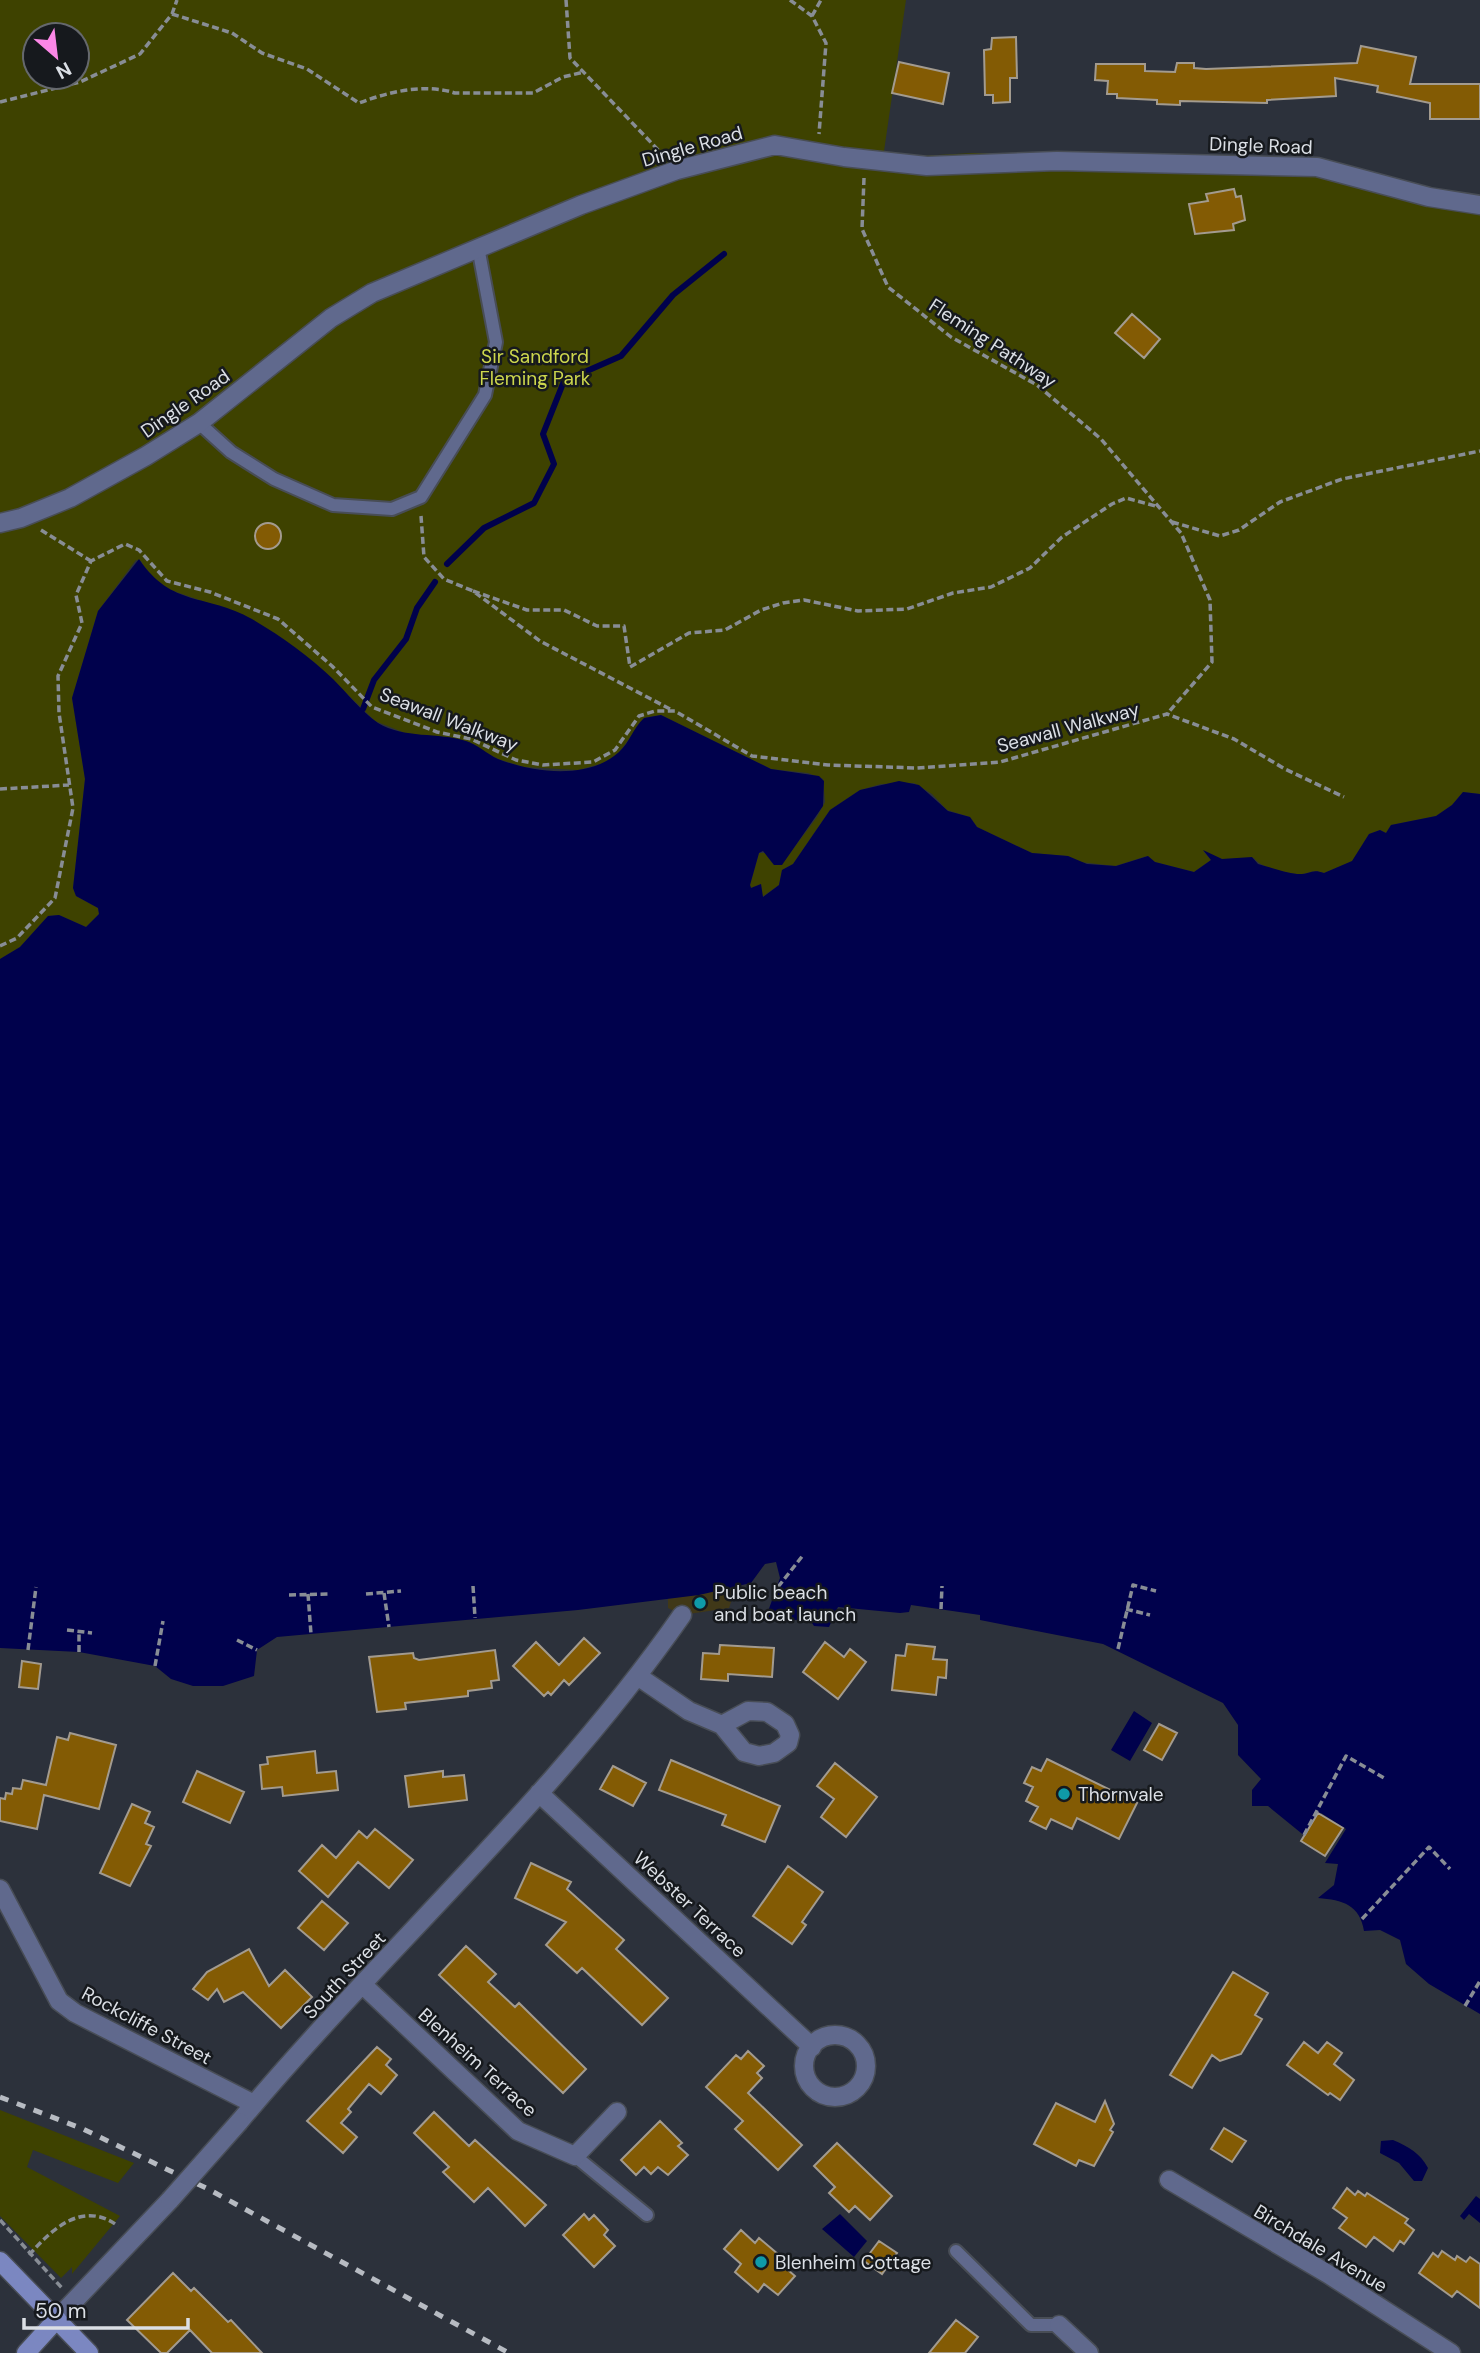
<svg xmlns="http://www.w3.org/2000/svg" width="1480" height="2353" viewBox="0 0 1480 2353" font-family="'DM Sans',sans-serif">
	<rect width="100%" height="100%" fill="#2c313b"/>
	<path fill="#3e4200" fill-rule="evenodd" d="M0,0H906L883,158L973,153L1118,154L1229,159L1480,207V794L1463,792L1452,805L1436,816L1391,825L1386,833L1380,830L1369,834L1353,861L1324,873C1311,868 1309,875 1297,874C1286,873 1259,867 1254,858L1222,859L1203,851L1211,860L1194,872L1155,862L1147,856L1115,866L1080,862L1068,856L1032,853L977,827L970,817L947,810L932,794L914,783L881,784L860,790L830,810L793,864L782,870L779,885L762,897L761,884L751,888L750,885L759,853H765L774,865L785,860L817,817L825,802L823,779L808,773L771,769L661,715L644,718L618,754L604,763L578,770L524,767L498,759L465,741L405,733L375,721L315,663L281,638L242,615L162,587L147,572L141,561L136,560L98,611L72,698L85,779L73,888L76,896L98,908L99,914L86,927L59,915L48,916L20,947L0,959ZM35,35H77V77H35Z
		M0,2110L134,2163L118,2183L33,2150L27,2167L120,2216L72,2274V2267L61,2278L0,2216Z"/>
	<path fill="#403818" d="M736,1588L729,1608L682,1615L668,1608V1598Z"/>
	<path fill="#00014c" d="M139,559C172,608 206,593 252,619C281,636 309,656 333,679C347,693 361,711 378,723C404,739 438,732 466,741C477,744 487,754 498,759C533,773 589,780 619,752C630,742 633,728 644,718L661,715L771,769L819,776L824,781L823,806L782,865H774L763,851L759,853L750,885L751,888L761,884L763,897L779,885L782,870L793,864L830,810L860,790L899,781L919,785L948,811L970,817L977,827L1032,853L1068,856L1087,864L1116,866L1148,856L1155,862L1194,872L1211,860L1203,850L1222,859L1252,857L1258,864C1270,867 1285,873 1297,874C1310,875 1311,868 1324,873L1352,861L1369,834L1380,830L1386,833L1391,825L1436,816L1452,805L1463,792L1480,794V2014L1429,1984L1406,1964L1400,1940L1380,1930L1364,1931C1360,1905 1343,1900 1318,1898L1334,1885L1338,1864L1325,1863L1346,1829L1321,1813L1306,1837L1268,1806H1252V1790L1261,1779L1238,1755V1725L1223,1703L1103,1644L980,1620V1615L911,1605L909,1612L900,1613L838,1607L829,1627L814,1626L808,1617L796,1620L766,1617L780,1578L776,1562L765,1564L751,1583L699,1595L578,1610L277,1637L257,1650L254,1676L223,1686H193L171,1679L155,1666L79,1652L0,1648V959L20,947L48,916L59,915L86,927L99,914L98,908L76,896L73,888L85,779L72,698L98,611Z
		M1134,1711L1152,1723L1130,1761L1111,1750Z
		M1393,2140C1409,2147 1420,2153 1428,2168L1422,2181H1414L1399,2163L1380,2153L1381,2141Z
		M1476,2196L1480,2199V2223L1469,2214L1464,2220L1460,2216Z
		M840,2214L867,2241L854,2257L822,2229Z"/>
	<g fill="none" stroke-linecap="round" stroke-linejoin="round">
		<path stroke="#00014c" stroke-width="6" d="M447,564L484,528L534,503L554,464L543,434L564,381L621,356L673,295L724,254
			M363,709L374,680L406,639L417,608L435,582"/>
	</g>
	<path fill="#835b04" stroke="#a39b8f" stroke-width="2" d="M1016,37L1017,78H1010V102L993,103V95H985L984,50L991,49L992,38Z
		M1361,46L1416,57L1410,84H1480V119H1430V103L1377,92L1378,86L1335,78L1336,96L1267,100V103L1180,101V105L1157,104V100L1117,98V94H1107L1108,81L1095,80L1096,64H1145V71L1175,72L1177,63H1194V68L1206,69L1357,63Z
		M899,62L949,73L943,104L892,93Z
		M1234,189L1236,197L1241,196L1245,220L1233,224L1234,230L1195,234L1189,204L1208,201L1206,194Z
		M1132,314L1160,339L1144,358L1115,333Z
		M255 536a13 13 0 1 1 26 0a13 13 0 1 1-26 0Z
		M584,1638L600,1653L569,1685L564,1680L551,1695L548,1692L544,1696L513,1666L536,1642L559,1665Z
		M825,1642L844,1657L850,1649L866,1662L838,1699L803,1672Z
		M907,1644L935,1647L933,1659L947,1660L946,1678L938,1677L936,1695L892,1690L896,1655L905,1656Z
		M720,1645L774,1648L772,1677L728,1674V1681L701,1679L703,1653L719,1654Z
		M495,1650L499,1680L491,1681L492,1688L468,1691V1696L405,1703L406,1709L377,1712L369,1657L413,1653L414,1658L419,1660Z
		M22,1661L41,1664L38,1689L19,1687Z
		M1159,1724L1177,1733L1162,1760L1144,1750Z
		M70,1733L116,1745L99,1809L44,1795L37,1829L0,1821V1798L5,1799L6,1793L12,1794L13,1788L21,1789L23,1780L46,1785L57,1737L68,1740Z
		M315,1751L317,1773L336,1771L338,1790L283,1796L282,1787L262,1789L260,1765L268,1764L267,1757Z
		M1047,1759L1137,1803L1119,1839L1077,1818L1072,1829L1051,1819L1046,1829L1030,1821L1038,1807L1026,1801L1033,1787L1024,1783L1032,1767L1041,1771Z
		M671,1760L780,1806L765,1842L722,1825L726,1815L659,1790Z
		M835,1763L877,1797L846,1837L821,1817L834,1799L817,1786Z
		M613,1766L646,1783L633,1806L600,1789Z
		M197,1771L244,1792L230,1823L183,1802Z
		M443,1771V1777L464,1775L467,1800L409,1807L405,1776Z
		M132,1804L150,1812L145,1823L154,1827L146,1844L151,1846L130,1886L100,1873Z
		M1318,1813L1343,1828L1325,1856L1301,1841Z
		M375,1829L413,1860L389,1888L358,1862L328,1897L299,1871L322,1845L336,1858L359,1831L367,1838Z
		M531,1863L571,1882L567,1889L624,1940L616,1949L668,1998L642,2025L582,1968L577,1973L546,1945L566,1922L515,1898Z
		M788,1866L823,1892L802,1922L806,1925L792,1944L753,1916Z
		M322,1901L348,1923L324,1950L298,1928Z
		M466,1946L496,1974L488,1982L515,2007L519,2003L586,2069L563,2093L439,1975Z
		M249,1949L269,1986L285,1970L312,1997L281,2028L243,1992L224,2002L217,1989L208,2000L193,1989L207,1972Z
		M1233,1972L1268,1993L1255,2015L1262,2019L1241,2054L1220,2061L1212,2055L1192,2088L1170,2075Z
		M1304,2042L1318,2053L1327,2042L1342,2053L1334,2064L1354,2080L1340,2100L1330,2093L1328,2095L1287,2065Z
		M377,2047L391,2059L386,2065L397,2075L381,2094L369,2084L348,2109L351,2112L341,2123L357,2137L343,2153L307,2121Z
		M748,2051L764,2066L757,2073L762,2078L748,2093L802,2145L778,2170L735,2129L743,2121L706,2087L736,2055L741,2059Z
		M1105,2101L1114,2124L1110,2130L1113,2132L1094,2166L1079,2160L1076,2166L1034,2144L1056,2103L1095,2122Z
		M434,2112L469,2146L475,2140L546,2205L525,2226L488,2188L474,2202L443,2172L449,2167L414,2133Z
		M660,2121L682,2143L678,2146L688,2155L668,2175L658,2167L651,2174L644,2167L636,2175L621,2160Z
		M1224,2128L1246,2141L1232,2162L1211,2149Z
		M837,2143L892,2196L870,2220L855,2206L849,2212L829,2193L835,2187L814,2166Z
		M1347,2188L1355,2195L1358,2191L1365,2196L1367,2193L1408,2219L1405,2223L1414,2230L1404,2244L1400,2241L1393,2251L1374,2237L1366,2247L1339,2228L1347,2218L1333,2208Z
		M584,2214L589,2220L594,2215L608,2230L604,2235L615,2246L594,2267L563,2235Z
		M741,2230L755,2243L759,2238L785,2260L781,2264L795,2276L778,2295L764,2284L758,2292L735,2272L741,2264L724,2249Z
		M879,2241L897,2253L882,2274L864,2261Z
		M1442,2251L1455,2260L1457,2256L1466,2262L1470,2257L1480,2264V2308L1457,2291L1452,2297L1419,2273L1433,2253L1438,2257Z
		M173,2273L191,2291L194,2288L228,2322L231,2320L262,2353H212L190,2330L167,2353H161L127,2320Z
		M956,2320L978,2337L965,2353H929Z"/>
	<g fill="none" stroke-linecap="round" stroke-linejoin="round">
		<g stroke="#484d56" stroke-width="16">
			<path id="lane" d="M199,423L231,452L274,479L333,505L392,509L421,497L485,395L496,342L478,247
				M575,2156L647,2215
				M956,2251L1031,2325H1059"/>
		</g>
		<g stroke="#484d56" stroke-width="21">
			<path id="street" d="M0,523L21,518L70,498L146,456L199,423L331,318L372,293L581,205L677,170L775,145L844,157L927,166L1057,161L1317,167L1429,197L1480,205
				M639,1677L689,1711L722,1725L744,1752L759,1756L774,1753L788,1743L790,1735L785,1724L767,1712L748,1711L722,1725
				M539,1793L812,2047
				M0,1889L59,2001L75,2013L254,2104
				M363,1985L518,2131L575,2156L617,2112
				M804 2066a31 31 0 1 1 62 0a31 31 0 1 1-62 0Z
				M239,2122C383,1950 553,1800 682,1615
				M1169,2180L1328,2274L1451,2353
				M57,2319L170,2200
				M1059,2325L1089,2353"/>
		</g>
		<g stroke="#484d56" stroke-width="21">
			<path id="secondary" d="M0,2261L89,2353
				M26,2353L57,2319"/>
		</g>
		<path stroke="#888d95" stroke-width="3.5" stroke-dasharray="7 3.5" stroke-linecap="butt" d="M566,0L570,58L664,156
			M790,0L812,16L826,43L819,134
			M172,14L232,33L262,53L307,69L359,103C388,92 425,83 455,93H533L563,77L584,72
			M812,16L821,0
			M0,102L80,82L140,54L172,14L177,0
			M864,178L862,229L888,287L951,337L1037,385L1101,439L1181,533L1210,600L1212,662L1167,714
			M421,516L424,557L444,579L473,591L540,641L672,710
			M1172,522L1220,536L1239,530L1280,502L1342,479L1480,451
			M41,530L91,561
			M473,591L527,610H564L597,626H624L630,667L689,633L725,630L761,610L783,603L804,600L858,611L907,609L953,593L991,587L1030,568L1062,537L1112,504L1126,498L1159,507
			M0,789L69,785
			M0,946L17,938L55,898L73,808L59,713L58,676L82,623L76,595L91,561L125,544L139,550L167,581L210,592L278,619L332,666L372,707L437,732L471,739L516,760L543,765L593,762L615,750L639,716L655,711H675L752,756L828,765L916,768L1000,762L1167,714L1234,739L1285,769L1344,797
			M473,1586L475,1618
			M778,1587L804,1554
			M384,1593L389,1627
			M308,1594L311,1634
			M366,1594L401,1591
			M289,1595L328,1594
			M941,1609L942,1586
			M1126,1609L1150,1615
			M67,1630L92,1633
			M237,1640L257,1650
			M1118,1649L1133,1585L1156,1591
			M28,1650L36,1587
			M79,1652V1632
			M155,1666L163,1621
			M1304,1835L1346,1756L1384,1778
			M1362,1919L1429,1847L1450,1869
			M1465,2006L1480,1981
			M0,2220L62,2288
			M29,2255C53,2228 83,2200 118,2226"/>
		<use href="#lane" stroke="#60698d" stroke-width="12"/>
		<use href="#street" stroke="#60698d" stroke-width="18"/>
		<use href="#secondary" stroke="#7b87c1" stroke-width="18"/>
		<path stroke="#b7bbc2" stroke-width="5" stroke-dasharray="9 9" stroke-linecap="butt" d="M0,2097L83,2129L208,2189L509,2353"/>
		<g stroke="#484d56" stroke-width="21" stroke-linecap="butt">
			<path id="street-bridge" d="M170,2200L239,2122"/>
		</g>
		<use href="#street-bridge" stroke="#60698d" stroke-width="18"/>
	</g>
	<g fill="#0f9aa8" stroke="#16191d" stroke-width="2.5">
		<circle cx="700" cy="1603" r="7"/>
		<circle cx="1064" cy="1794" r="7"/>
		<circle cx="761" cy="2262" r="7"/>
	</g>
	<g text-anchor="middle" stroke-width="5" stroke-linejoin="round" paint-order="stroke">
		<g font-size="19" fill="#dbdfe5" stroke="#16191d">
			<text transform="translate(1261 145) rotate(2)" y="7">Dingle Road</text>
			<text transform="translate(692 146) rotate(-16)" y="7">Dingle Road</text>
			<text transform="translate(993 343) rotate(33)" y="7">Fleming Pathway</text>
			<text transform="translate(185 403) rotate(-35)" y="7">Dingle Road</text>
			<text transform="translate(449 719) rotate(21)" y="7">Seawall Walkway</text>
			<text transform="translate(1068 727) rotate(-15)" y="7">Seawall Walkway</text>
			<text transform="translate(690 1904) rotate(43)" y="7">Webster Terrace</text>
			<text transform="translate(344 1975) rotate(-47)" y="7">South Street</text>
			<text transform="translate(147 2025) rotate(28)" y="7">Rockcliffe Street</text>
			<text transform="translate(478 2062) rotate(42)" y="7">Blenheim Terrace</text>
			<text transform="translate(1321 2248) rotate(31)" y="7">Birchdale Avenue</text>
		</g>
		<g font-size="19" fill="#cdd74d" stroke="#16191d">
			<text x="535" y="363">Sir Sandford<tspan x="535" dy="22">Fleming Park</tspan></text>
		</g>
		<g font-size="19" fill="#dbdfe5" stroke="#16191d" text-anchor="start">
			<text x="714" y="1599">Public beach<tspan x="714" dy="22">and boat launch</tspan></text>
			<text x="1078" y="1801">Thornvale</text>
			<text x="775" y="2269">Blenheim Cottage</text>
		</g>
	</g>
	<g transform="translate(56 56) rotate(152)"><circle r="33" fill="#16191d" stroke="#65686d" stroke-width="2"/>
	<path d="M0-5L12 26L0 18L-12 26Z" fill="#fb87e6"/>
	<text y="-10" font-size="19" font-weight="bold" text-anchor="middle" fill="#dbdfe5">N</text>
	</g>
	<path d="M24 2318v10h164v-10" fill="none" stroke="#dbdfe5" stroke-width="3.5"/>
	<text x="35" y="2318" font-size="21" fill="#dbdfe5" stroke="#16191d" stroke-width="5" paint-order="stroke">50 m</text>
</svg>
